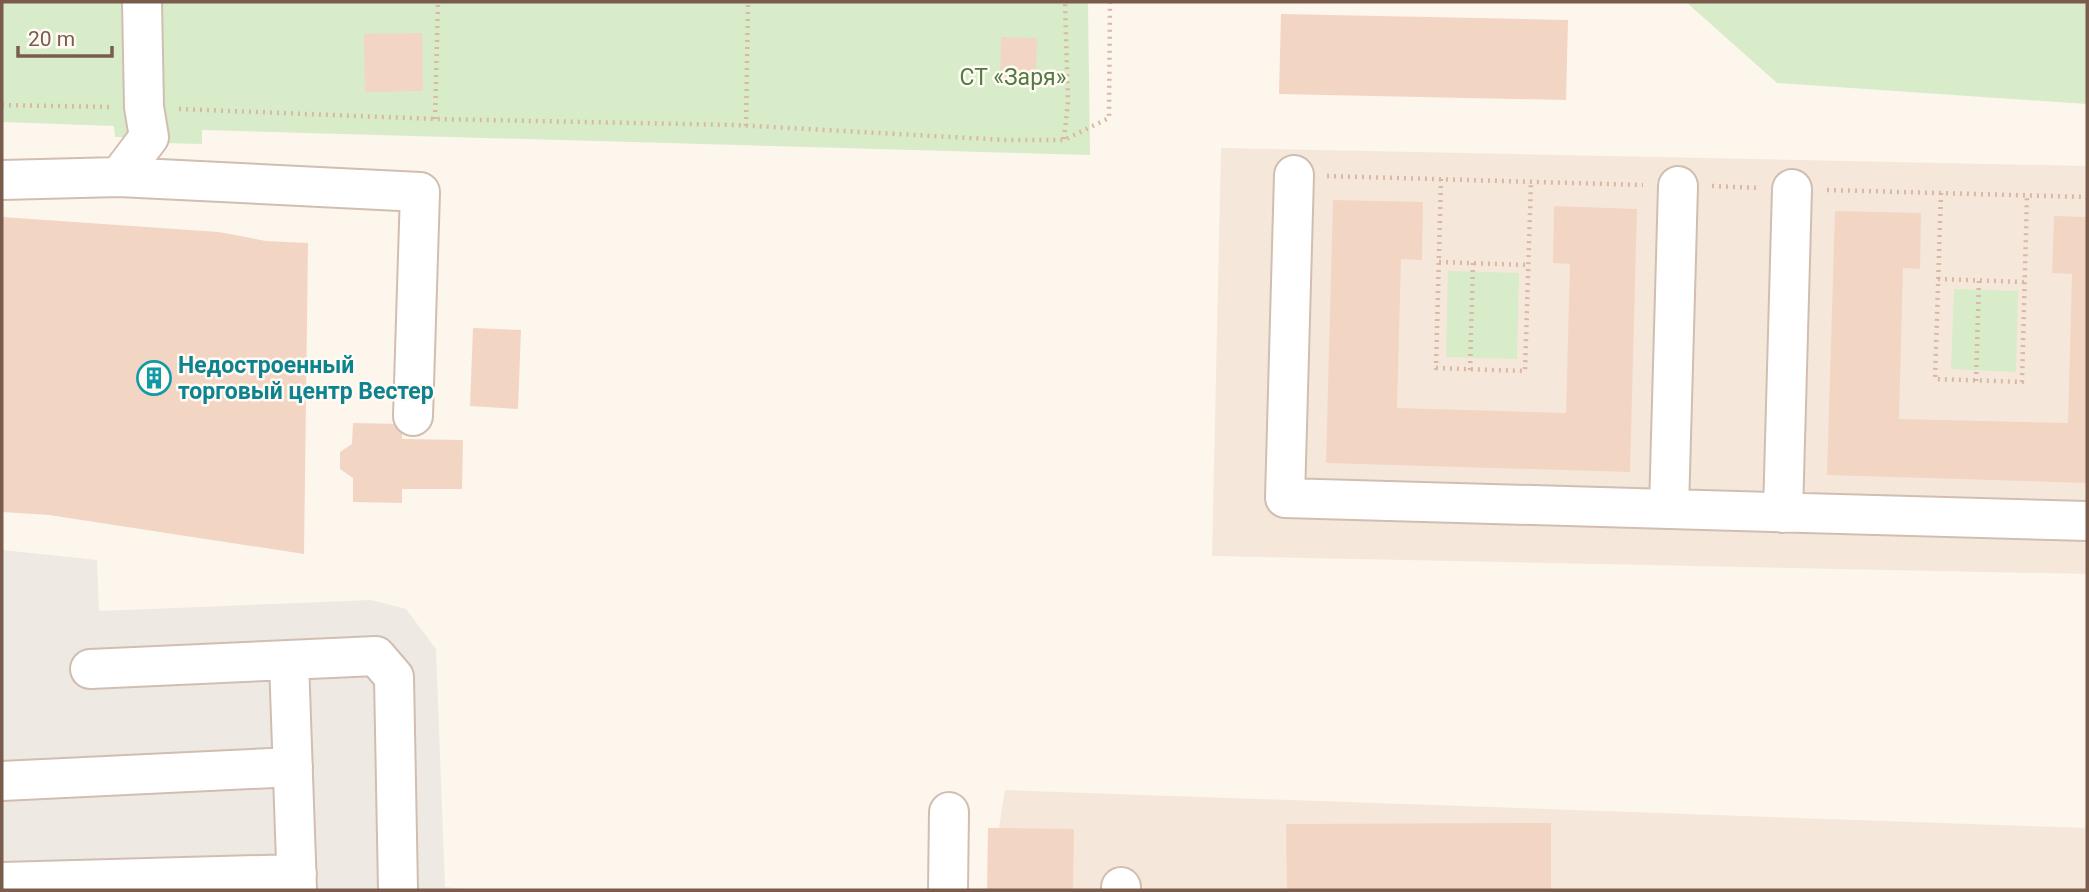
<svg xmlns="http://www.w3.org/2000/svg" width="2089" height="892" viewBox="0 0 2089 892" font-family="Roboto,sans-serif">
	<rect width="100%" height="100%" fill="#fdf6ec"/>
	<path fill="#f5e8da" d="M1221,148L2087,166V574L1212,556Z
		M1005,790L2087,828V890H989Z"/>
	<path fill="#efe9e4" d="M2,550L97,560L99,611L371,600L406,609L436,649L445,887L474,890H2Z"/>
	<path fill="#d8ecc9" d="M2,2H1088L1090,155L202,130V144L163,143L162,137H115L114,126L2,122Z
		M1686,2H2087V104L1777,83Z
		M1448,271L1519,273L1517,359L1446,357Z
		M1954,289L2018,291L2016,372L1951,369Z"/>
	<path fill="#f3d5c3" d="M1281,14L1568,20L1566,100L1279,94Z
		M422,33L423,91L365,92L364,34Z
		M1001,37L1037,38L1036,78H1000Z
		M1333,200L1423,202L1422,260L1401,259L1397,408L1566,413L1570,264L1553,263L1554,206L1637,209L1630,472L1326,463Z
		M1835,211L1921,213L1920,269L1903,268L1899,419L2068,423L2072,274L2052,273L2054,216L2087,217V483L1827,475Z
		M2,217L219,232L266,241L308,243L304,554L49,515L2,512Z
		M473,328L521,330L518,409L470,406Z
		M353,423L402,424V439L463,440L462,489H402V503L353,502V478L340,469V452L352,444Z
		M1551,823V890H1287L1286,824Z
		M988,828L1074,829L1073,890H987Z"/>
	<g fill="none" stroke-linecap="round" stroke-linejoin="round">
		<g stroke="#d1beb0" stroke-width="42">
			<path id="minor" d="M1294,175L1285,498L2087,521
				M119,177L149,137L144,107L142,2
				M2,180L119,177L420,192L413,416
				M1669,509L1678,186
				M1783,513L1792,189
				M289,661L297,890
				M90,669L376,656L394,677L398,890
				M2,781L293,767
				M2,882L297,874
				M948,890L949,812
				M1121,890V887"/>
		</g>
		<path stroke="#d9b8a5" stroke-width="4.5" stroke-dasharray="2 5" stroke-linecap="butt" d="M2,105L110,107
			M179,109L435,119L735,125L1006,140H1064L1109,118L1110,2
			M435,119L438,2
			M746,126L748,2
			M1064,139L1068,102L1065,2
			M1327,176L1643,185
			M1441,179L1436,368L1525,371L1531,181
			M1712,186L1759,188
			M1827,190L2087,197
			M1941,193L1935,379L2022,382L2027,195
			M1439,262L1529,265
			M1938,279L2024,282
			M1470,370L1473,263
			M1976,381L1979,280"/>
		<use href="#minor" stroke="#fff" stroke-width="38"/>
	</g>
	<defs>
		<g id="building-ring" transform="scale(1.75)"><circle r="9.5" fill="#fffaf3" stroke="#0f9aa8" stroke-width="1.5"/><path d="M-4-6H4V6H1V3H-1V6H-4ZM-2.5-4.3h1.7v1.8h-1.7ZM.8-4.3h1.7v1.8H.8ZM-2.5-1h1.7V.8h-1.7ZM.8-1h1.7V.8H.8Z" fill="#0f9aa8"/></g>
	</defs>
	<g fill-rule="evenodd">
		<use href="#building-ring" x="154" y="378"/>
	</g>
	<g text-anchor="middle" stroke-width="5" stroke-linejoin="round" paint-order="stroke">
		<g font-size="23" fill="#537a41" stroke="#fffaf3">
			<text x="1013" y="85">СТ «Заря»</text>
		</g>
		<g font-size="23" font-weight="bold" fill="#0d838f" stroke="#fffaf3" text-anchor="start">
			<text x="178" y="373">Недостроенный<tspan x="178" dy="26">торговый центр Вестер</tspan></text>
		</g>
	</g>
	<rect width="2089" height="892" fill="none" stroke="#7a5c4d" stroke-width="7"/>
	<path d="M18 46v10h94v-10" fill="none" stroke="#7a5c4d" stroke-width="3.5"/>
	<text x="28" y="46" font-size="21" fill="#7a5c4d" stroke="#fffaf3" stroke-width="5" paint-order="stroke">20 m</text>
</svg>
